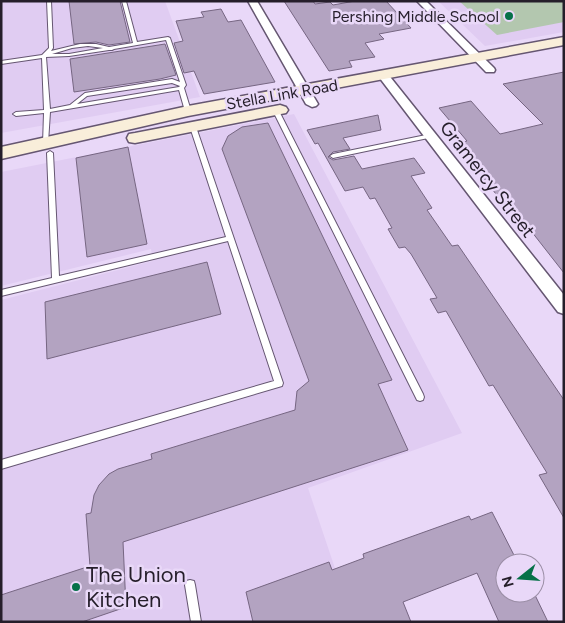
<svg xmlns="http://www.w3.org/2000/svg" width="565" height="623" viewBox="0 0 565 623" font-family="Figtree,sans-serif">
	<rect width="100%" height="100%" fill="#e9d8f8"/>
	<path fill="#e0ccf2" d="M1,1H165L200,97L1,133Z
		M438,1H564V32L485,46Z
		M294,114L462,433L308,488L353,622H1V300L153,261L151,249L1,286V172Z"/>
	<path fill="#b3c7af" d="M459,1H564V22L497,35Z"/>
	<path fill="#b3a3c1" stroke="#766682" d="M69,1H120L130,42L109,45L96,42L74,44Z
		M284,1H313L315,4L330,2L333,5L355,1H386L411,28L379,34L384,39L365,43L375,57L349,61L352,67L329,71Z
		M221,9L228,22L241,20L275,82L204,94L194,71L184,73L174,43L183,41L176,21L204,17L201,12Z
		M165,44L176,75L160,79L74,92L70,59Z
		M564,72V273L510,204L505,205L455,144L467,141L439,108L471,101L500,134L543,124L503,84Z
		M378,115L381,130L343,138L350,149L333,152L328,157L333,160L354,156L362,169L414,158L425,173L411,176L432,208L427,210L452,246L458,245L564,400V518L539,475L547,473L493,385L489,386L446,311L438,313L430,299L437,298L411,254L405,247L399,248L388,229L392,228L375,198L370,199L363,187L345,191L318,143L315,144L307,130Z
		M268,123L392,380L378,384L408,450L123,542L126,607L82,622H1V595L90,566L86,514L91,513L94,495L99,485L109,474L118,469L152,459L151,454L295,410L297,391L309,381L222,149L228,136L242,127Z
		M128,147L147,244L87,257L76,158Z
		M207,262L221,314L47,359L45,302Z
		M492,512L518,563H505V593H534L548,622H499L477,573L403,602L411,622H253L246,592L329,562L332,570L364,558L363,554L469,516L471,520Z"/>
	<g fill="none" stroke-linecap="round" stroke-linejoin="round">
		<g stroke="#655671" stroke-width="2">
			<path id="lane" d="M47,1H51L53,48L51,51L80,44H96L109,47L133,43L122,1H126L137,42L168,37L170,38L186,85L184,88L191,111L190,112L185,111L179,90L50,112L48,143L45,145L43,144L44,113L16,116L13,114L16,112L44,110L42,58L1,64V61L42,55L49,48ZM166,40L180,82L172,79L85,93L70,105L50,109L46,57L69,56L109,50H112L114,49ZM88,46L103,48L69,54H52L72,48ZM172,83L180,86L179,87L77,104L87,96Z
				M276,109L279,111L423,394L424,397L423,400L420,401L417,400L273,111Z
				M193,125L196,127L283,383L282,386L1,469V460L274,381L228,241L1,296V290L52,278L47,153L50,151L53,153L59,276L226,237L190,127Z
				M431,134L434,136L433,137L333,158L330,156L333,154Z
				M190,580L194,581L195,585L201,622H191L185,585L186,581Z"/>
		</g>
		<g stroke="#655671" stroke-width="3">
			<path id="street" d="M248,1H257L318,104L316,106L312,107L306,104Z
				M417,1H426L494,68L495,70L494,72H486Z
				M383,72L387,73L564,295V314L558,312L379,77L378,75L379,73Z"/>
		</g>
		<g stroke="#655671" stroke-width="3">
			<path id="secondary" d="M564,37V45L188,116L1,159V147L188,106Z
				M280,105L286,107L288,110L286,113L135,143L129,142L127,138L129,134L135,133Z"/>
		</g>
		<use href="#lane" fill="#fff" fill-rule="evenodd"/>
		<use href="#street" fill="#fff" fill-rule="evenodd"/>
		<use href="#secondary" fill="#f9eeda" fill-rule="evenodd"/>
	</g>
	<g fill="#067149" stroke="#e9d8f8" stroke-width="2">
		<circle cx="509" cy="16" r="5"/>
		<circle cx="76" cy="587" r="5"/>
	</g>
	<g text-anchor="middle" stroke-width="5" stroke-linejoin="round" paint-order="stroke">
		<g font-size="16" fill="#251e2a" stroke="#e9d8f8" text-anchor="end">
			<text x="499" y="22">Pershing Middle School</text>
		</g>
		<g font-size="16" fill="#251e2a" stroke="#e9d8f8">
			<text transform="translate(282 94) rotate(-10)" y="6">Stella Link Road</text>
		</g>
		<g font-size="19" fill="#251e2a" stroke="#e9d8f8">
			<text transform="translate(488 179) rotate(52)" y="7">Gramercy Street</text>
		</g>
		<g font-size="22" fill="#251e2a" stroke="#e9d8f8" text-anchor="start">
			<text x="86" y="582">The Union<tspan x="86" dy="25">Kitchen</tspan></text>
		</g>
	</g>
	<rect width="565" height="623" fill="none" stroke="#251e2a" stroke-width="5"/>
	<g transform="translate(520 578) rotate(253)"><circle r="24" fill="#e9d8f8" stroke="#9b8ea6"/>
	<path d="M0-4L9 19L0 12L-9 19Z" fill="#067149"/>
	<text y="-8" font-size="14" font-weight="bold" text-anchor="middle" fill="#251e2a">N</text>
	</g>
</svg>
